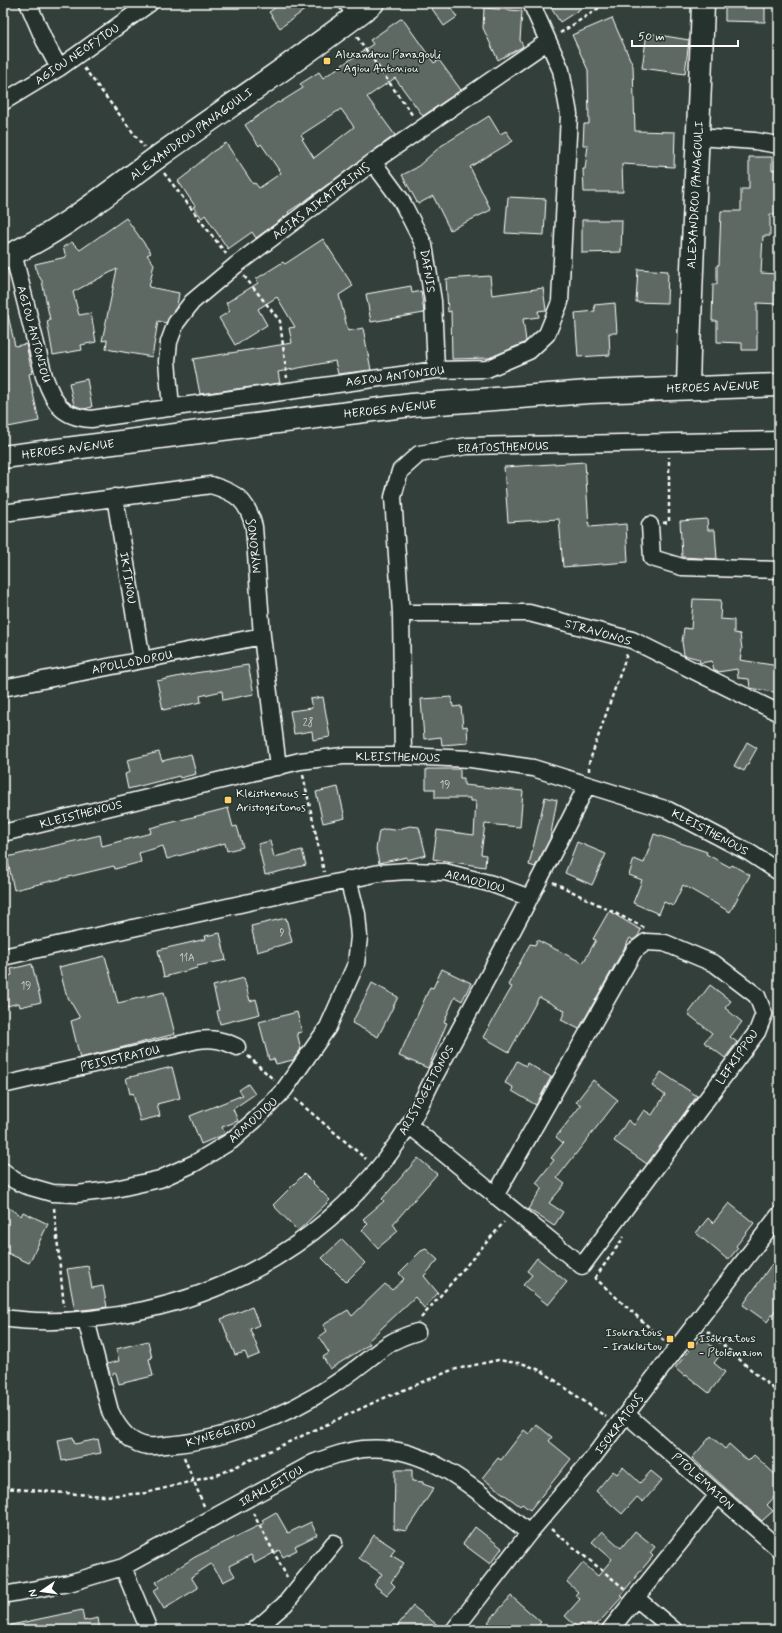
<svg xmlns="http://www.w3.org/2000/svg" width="782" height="1633" viewBox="0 0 782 1633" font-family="Mynerve,sans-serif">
	<rect width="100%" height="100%" fill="#333f3a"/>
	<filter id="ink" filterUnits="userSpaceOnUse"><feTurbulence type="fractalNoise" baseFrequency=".025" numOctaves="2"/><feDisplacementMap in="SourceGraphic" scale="8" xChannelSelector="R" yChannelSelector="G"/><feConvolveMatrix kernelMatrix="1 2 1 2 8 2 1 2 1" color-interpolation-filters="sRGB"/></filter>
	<g filter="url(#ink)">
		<path fill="#5f6964" stroke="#fff" fill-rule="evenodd" d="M282,3H314L280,28L269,12Z
			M428,3H447L457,17L444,26Z
			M559,3H590L560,22L551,8Z
			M725,3H765V22L725,21Z
			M484,8L522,11L520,40L523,46L522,47L498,60L483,28Z
			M402,18L434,63L439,60L461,90L423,116L395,78L367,97L395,135L305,201L288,212L289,214L256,238L252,232L228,249L205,215L202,218L193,207L195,206L178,181L191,171V170L212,152L226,143L253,184L255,183L259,188L281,173L261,144L259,146L245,125L278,102L279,103L303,88L300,84L319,72L323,78L373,44L370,40ZM341,109L354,127L314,158L302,139L304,138L301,135Z
			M612,18L633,66L635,131L675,132L674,167L622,164L623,192H584L583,169H585L588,145H583L584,124H589L588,70L572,35Z
			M647,33L689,40L685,74L642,68Z
			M489,116L500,134L506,131L513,141L470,167L491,210L450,230L433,196L418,204L402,175L416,168L441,146Z
			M749,157H772V170L779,169V215L770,214V236H763L761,273L779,274V304L757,303V350H742V343L717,342V321H712L713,284H717V265H719L721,211H741V189H749Z
			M508,197L546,199L544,235L505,233Z
			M126,218L151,253L147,255L154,264L149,287L179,293L177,306L166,323L158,321L152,357L106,349L107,340L102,341L117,269L73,292L79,315L91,313L96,342L81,345L82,350L53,355L47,321L50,320L42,281L37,273L35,264L66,257L63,247L72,242L80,250Z
			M582,220H622L621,252L582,253Z
			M323,239L353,286L339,295L348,331L363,328L371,370L338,374L335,361L278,372L280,383L200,394L193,359L292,343L289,328L295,327L277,297L258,309L267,325L235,345L219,318L230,311L226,303L258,283L256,279L283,262L285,264Z
			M638,269L668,271L667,303L636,302Z
			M490,276L492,295L543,288L546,310L538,311L539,317L523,319L526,341L524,343L489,358L452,359L451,311L448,312L446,279Z
			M411,286L412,293L421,291L424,313L371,322L366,294Z
			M615,303L617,333H609L610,355L578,357L575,313L595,311L594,305Z
			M8,315L15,346L26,344L32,373L29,374L39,421L8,427L7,419L3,420V316Z
			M87,379L92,407L84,409L74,405L69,383Z
			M585,462L589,527L626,524L628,562L563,567L559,519L508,522L504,467Z
			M707,519L708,530H715L717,559L682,557L680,521Z
			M693,599L721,600L720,619L734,620V633L740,634L742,649L740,660L779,666V693L750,688L749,679L738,678L737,669L718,672L714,670L712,661L700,663L699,659L684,655L682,642L684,628L691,629Z
			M248,665L254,694L223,700L222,691L200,696L201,702L163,710L157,681L195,673Z
			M323,697L330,737L313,740L312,731L294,734L290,711L312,708L310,699Z
			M452,697L453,707L461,706L463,727L467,726L468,743L442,745L441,737L424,739L421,699Z
			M747,742L757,748L744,771L734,766Z
			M159,752L162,761L191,754L196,774L180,778L179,776L128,789L125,774L130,772L127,760Z
			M426,769H460V778H464V785L523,791L520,827L485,824L481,854L486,855L485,867L433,859L437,830L474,835L476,801H470V798H435V789H426Z
			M338,787L345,818L323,823L316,792Z
			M545,797L557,800L550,839L535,867L529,865Z
			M228,808L233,827L237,826L243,847L227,851L225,843L167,859L163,846L139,853L141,862L115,869L114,866L14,890L7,857L100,835L102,846L151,833L150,828Z
			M410,826L419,827L426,855L407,860V857L379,863L376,849L379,831L386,829L394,830Z
			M654,834L707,852L706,854L730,867L732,865L750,875L730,912L683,885L673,906L664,902L659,914L633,903L642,880L629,875L634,859L644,863Z
			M270,841L274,857L302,850L306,865L265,875L258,844Z
			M577,842L606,854L592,885L565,873Z
			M609,911L641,930L638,936L633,940L630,938L579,1029L561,1020L565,1011L539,997L509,1052L483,1037L512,987L508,985L530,944L535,945L537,940L583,963L596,940L593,939Z
			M286,918L292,942L257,952L251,926Z
			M220,933L226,960L197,966V968L164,977L158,950L206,939L205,936Z
			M105,956L118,1003L164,992L175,1034L80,1058L71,1021L80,1018L66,994L59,967Z
			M32,964L41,1002L20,1007L19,1003L3,1007V977L12,975L11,969Z
			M442,969L471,983L462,1001L455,997L444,1022L447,1023L428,1068L399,1056L430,987L433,988Z
			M244,978L250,1001L256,999L260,1014L220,1024L217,1011L219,1010L213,986Z
			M372,983L398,997L378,1037L352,1023Z
			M710,985L731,1001L725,1008L742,1022L730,1037L737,1042L725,1058L704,1042L712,1033L688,1014Z
			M297,1012L302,1032L297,1033L301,1049L293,1060L276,1064L274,1059L269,1060L259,1022Z
			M517,1061L526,1066L527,1063L551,1077L536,1105L512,1091L513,1087L505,1083Z
			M172,1067L180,1098L157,1104L160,1116L140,1121L133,1093L130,1094L126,1078Z
			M661,1072L697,1096L647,1164L614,1141L628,1120L634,1125L644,1110L652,1115L665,1095L652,1086Z
			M593,1080L618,1100L557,1178L565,1184L549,1203L563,1212L554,1226L528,1209L542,1188L536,1183L554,1160L551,1158L563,1143L556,1137L581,1105L576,1102Z
			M248,1084L255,1094L233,1109L238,1121L222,1127L225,1134L201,1144L190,1116L243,1095L239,1090Z
			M418,1158L437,1174L393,1224L398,1231L378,1248L362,1230L368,1224L363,1219L384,1201L382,1199Z
			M304,1174L330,1200L298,1231L273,1205Z
			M729,1203L754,1223L736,1246L738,1248L728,1260L696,1233L708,1218L713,1223Z
			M3,1204L21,1216L23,1212L48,1224L29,1263L3,1251Z
			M342,1239L365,1263L346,1282L322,1258Z
			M426,1249L438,1260L424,1276L438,1293L424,1308L415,1297L368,1341L370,1344L330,1369L323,1357L329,1353L319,1337L327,1331L323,1325L348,1310L352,1316L385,1284L392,1290L404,1279L399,1273L421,1251Z
			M537,1258L567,1282L548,1305L523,1285L532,1275L527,1271Z
			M771,1265L779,1270V1305L767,1322L743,1305Z
			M88,1266L92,1288L103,1286L107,1307L75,1311L67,1269Z
			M252,1307L259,1325L250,1329L260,1354L248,1359L245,1352L235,1355L221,1319Z
			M701,1337L721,1354L714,1363L725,1372L709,1393L686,1375L684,1376L675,1368Z
			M148,1341L152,1358L149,1359L153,1376L119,1384L116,1373L110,1375L107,1364L119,1361L116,1349Z
			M536,1424L552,1437L549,1441L571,1459L530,1510L522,1504L520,1506L482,1478L498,1458L501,1460L524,1430L529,1434Z
			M711,1436L725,1449L729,1444L748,1461L754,1455L779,1478V1492L767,1505L773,1511L762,1521L692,1458Z
			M73,1437L75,1444L98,1439L101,1453L62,1461L58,1440Z
			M623,1467L640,1483L651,1471L662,1480L643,1502L637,1497L622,1514L596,1491L613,1471L617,1474Z
			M395,1470H412V1481L423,1482V1484L434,1488L406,1531L394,1529Z
			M276,1512L288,1533L311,1522L317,1535L295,1546L297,1550L283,1557L279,1550L255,1563L251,1555L229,1566L235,1576L223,1582L217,1572L216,1573L211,1564L191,1577L198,1588L164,1609L153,1591L159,1587L156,1582L195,1557L264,1523L262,1520Z
			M475,1527L502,1548L490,1564L463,1544Z
			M602,1531L621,1548L635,1531L655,1547L650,1553L653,1556L620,1596L622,1597L592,1630H587L581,1624L578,1628L565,1616L580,1599L575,1595L578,1592L567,1582L583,1563L598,1576L612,1559L592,1542Z
			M374,1535L395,1549L391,1555L404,1563L391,1582L395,1586L387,1595L374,1585L382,1574L359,1558Z
			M511,1596L541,1622L534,1630H498L488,1622Z
			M413,1606L418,1610L444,1630H394Z
			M82,1610L84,1621L98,1618L100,1630H11V1625Z"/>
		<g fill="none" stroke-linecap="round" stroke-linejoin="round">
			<g stroke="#fff" stroke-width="19">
				<path id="street" d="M28,3L44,40L59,68
					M347,3L356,16
					M3,102L59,68L150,3
					M698,137L755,141L779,145
					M373,162L401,200L424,245L433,301L436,370
					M13,253L44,376C54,403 61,417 91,419L436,370L487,369L529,351L547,334L560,302L569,114L561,70L531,3
					M171,408L167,361L169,342L176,323L192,302L236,265L373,162L548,41
					M115,497L142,660
					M3,513L211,485C237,493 247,500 254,527L262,636L278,767
					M650,525L652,558L682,567L779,570
					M401,613H529L632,640L779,713
					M3,688L262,636
					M403,756L401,613L393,497L400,471L419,454L467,446L779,440
					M3,833L300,761L343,756H403L471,759L533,768L668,810L750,853L779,872
					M3,957L379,873L407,871L445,872L492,884L530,898
					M3,1085L198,1040C213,1038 223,1040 237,1047
					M409,1125L582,1266L757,1032L764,1014L757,996L715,964L665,943L646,942L634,951L495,1196
					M3,1171L14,1180L24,1185L52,1193L77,1194L111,1190L160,1179L195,1163L231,1141L255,1120L284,1090L328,1027L356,964L359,937L357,914L348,879
					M3,1318C50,1325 98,1320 144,1310C254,1286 350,1221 409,1125C417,1112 424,1097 431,1083C446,1055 461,1027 476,999C514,928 552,857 587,785
					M86,1320L110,1411C117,1426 129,1444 148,1446C154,1447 161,1445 166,1445C222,1441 287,1416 333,1385C352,1373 369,1358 387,1345C396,1339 407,1335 417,1332
					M626,1414L779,1549
					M123,1567L149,1630
					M3,1595L69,1583L123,1567L313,1463C329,1457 345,1451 363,1449C429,1442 481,1495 529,1533
					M636,1598L674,1630
					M255,1630L285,1604L334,1543
					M454,1630L529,1533L587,1465L779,1215
					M610,1630L718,1495"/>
			</g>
			<g stroke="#fff" stroke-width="25">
				<path id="secondary" d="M3,258C62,232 110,191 162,154C232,104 305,56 373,3
					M688,388C691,259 699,131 703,3"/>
			</g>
			<g stroke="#fff" stroke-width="25">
				<path id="primary" d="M3,457L412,405L589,392L779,385"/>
			</g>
			<path stroke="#fff" stroke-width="2.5" stroke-dasharray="4 3" stroke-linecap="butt" d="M560,33L607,3
				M357,37L413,116
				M84,68L144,147
				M164,173L227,255
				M244,276L280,321L287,378
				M663,523L669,522V457
				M3,618V619
				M589,771V763L627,654
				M303,775L324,872
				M553,882L645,928
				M248,1056L274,1080
				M295,1099L366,1159
				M54,1208L64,1306
				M594,1277L664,1341
				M595,1278L624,1237
				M421,1318L504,1222
				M707,1331L779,1394
				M184,1457L204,1506
				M3,1488L103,1496L146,1493L220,1474L377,1401L452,1370L498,1360L524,1364L542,1371L606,1417
				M253,1513L287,1577
				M551,1529L625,1589
				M5,1533L8,1580"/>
			<use href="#street" stroke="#26332d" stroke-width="16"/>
			<use href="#secondary" stroke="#26332d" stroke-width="22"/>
			<use href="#primary" stroke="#26332d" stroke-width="22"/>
		</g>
	</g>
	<g fill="#ffd166" stroke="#26332d" stroke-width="1.5">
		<rect x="323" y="57" width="8" height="8" rx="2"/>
		<rect x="224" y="796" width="8" height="8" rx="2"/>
		<rect x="666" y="1335" width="8" height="8" rx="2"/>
		<rect x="687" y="1341" width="8" height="8" rx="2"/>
	</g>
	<g text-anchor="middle" stroke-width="3" stroke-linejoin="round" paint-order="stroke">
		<g font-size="10" fill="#d7dad8">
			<text x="308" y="726">28</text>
			<text x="445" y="788">19</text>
			<text x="282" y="936">9</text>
			<text x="187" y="961">11A</text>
			<text x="26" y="989">19</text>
		</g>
		<g font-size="12" fill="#fff" stroke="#26332d">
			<text transform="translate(77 54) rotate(-34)" y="4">AGIOU NEOFYTOU</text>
			<text transform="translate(191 134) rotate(-36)" y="4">ALEXANDROU PANAGOULI</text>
			<text transform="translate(695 195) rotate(-87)" y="4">ALEXANDROU PANAGOULI</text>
			<text transform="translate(321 201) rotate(-37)" y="4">AGIAS AIKATERINIS</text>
			<text transform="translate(428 271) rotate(81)" y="4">DAFNIS</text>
			<text transform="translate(34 334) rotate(75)" y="4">AGIOU ANTONIOU</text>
			<text transform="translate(395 376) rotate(-7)" y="4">AGIOU ANTONIOU</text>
			<text transform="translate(713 387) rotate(-2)" y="4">HEROES AVENUE</text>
			<text transform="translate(390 409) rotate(-6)" y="4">HEROES AVENUE</text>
			<text transform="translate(503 447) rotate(-2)" y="4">ERATOSTHENOUS</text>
			<text transform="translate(68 449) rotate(-7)" y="4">HEROES AVENUE</text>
			<text transform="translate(254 546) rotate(-97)" y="4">MYRONOS</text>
			<text transform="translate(128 578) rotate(81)" y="4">IKTINOU</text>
			<text transform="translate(598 632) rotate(16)" y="4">STRAVONOS</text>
			<text transform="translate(132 662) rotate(-11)" y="4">APOLLODOROU</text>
			<text transform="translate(398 757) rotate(1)" y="4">KLEISTHENOUS</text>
			<text transform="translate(81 814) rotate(-14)" y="4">KLEISTHENOUS</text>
			<text transform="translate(710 832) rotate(28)" y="4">KLEISTHENOUS</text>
			<text transform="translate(475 881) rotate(15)" y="4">ARMODIOU</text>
			<text transform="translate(737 1057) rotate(-55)" y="4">LEFKIPPOU</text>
			<text transform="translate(120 1058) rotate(-13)" y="4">PEISISTRATOU</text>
			<text transform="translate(426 1090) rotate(-61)" y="4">ARISTOGEITONOS</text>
			<text transform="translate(253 1120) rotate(-42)" y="4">ARMODIOU</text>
			<text transform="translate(619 1424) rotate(-53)" y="4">ISOKRATOUS</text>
			<text transform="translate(221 1433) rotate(-16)" y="4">KYNEGEIROU</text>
			<text transform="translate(703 1481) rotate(42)" y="4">PTOLEMAION</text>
			<text transform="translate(271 1486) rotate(-29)" y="4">IRAKLEITOU</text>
		</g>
		<g font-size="12" fill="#fff" stroke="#26332d" text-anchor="start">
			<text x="335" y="58">Alexandrou Panagouli<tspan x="335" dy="14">- Agiou Antoniou</tspan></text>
			<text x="236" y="797">Kleisthenous -<tspan x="236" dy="14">Aristogeitonos</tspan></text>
			<text x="662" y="1336" text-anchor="end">Isokratous<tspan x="662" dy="14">- Irakleitou</tspan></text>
			<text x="699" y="1342">Isokratous<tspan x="699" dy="14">- Ptolemaion</tspan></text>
		</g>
	</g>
	<rect width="782" height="1633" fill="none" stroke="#26332d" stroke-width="16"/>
	<rect x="8" y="8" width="766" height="1617" fill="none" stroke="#fff" stroke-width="1.5" filter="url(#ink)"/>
	<g transform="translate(42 1591) rotate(257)" stroke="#26332d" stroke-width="3" paint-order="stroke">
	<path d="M0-3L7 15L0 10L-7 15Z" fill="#ffffff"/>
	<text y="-6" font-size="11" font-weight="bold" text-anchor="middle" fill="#ffffff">N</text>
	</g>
	<path d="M632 40v6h106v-6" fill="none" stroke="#ffffff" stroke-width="2"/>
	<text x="638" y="40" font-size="12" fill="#ffffff" stroke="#26332d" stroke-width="3" paint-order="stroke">50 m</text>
</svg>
